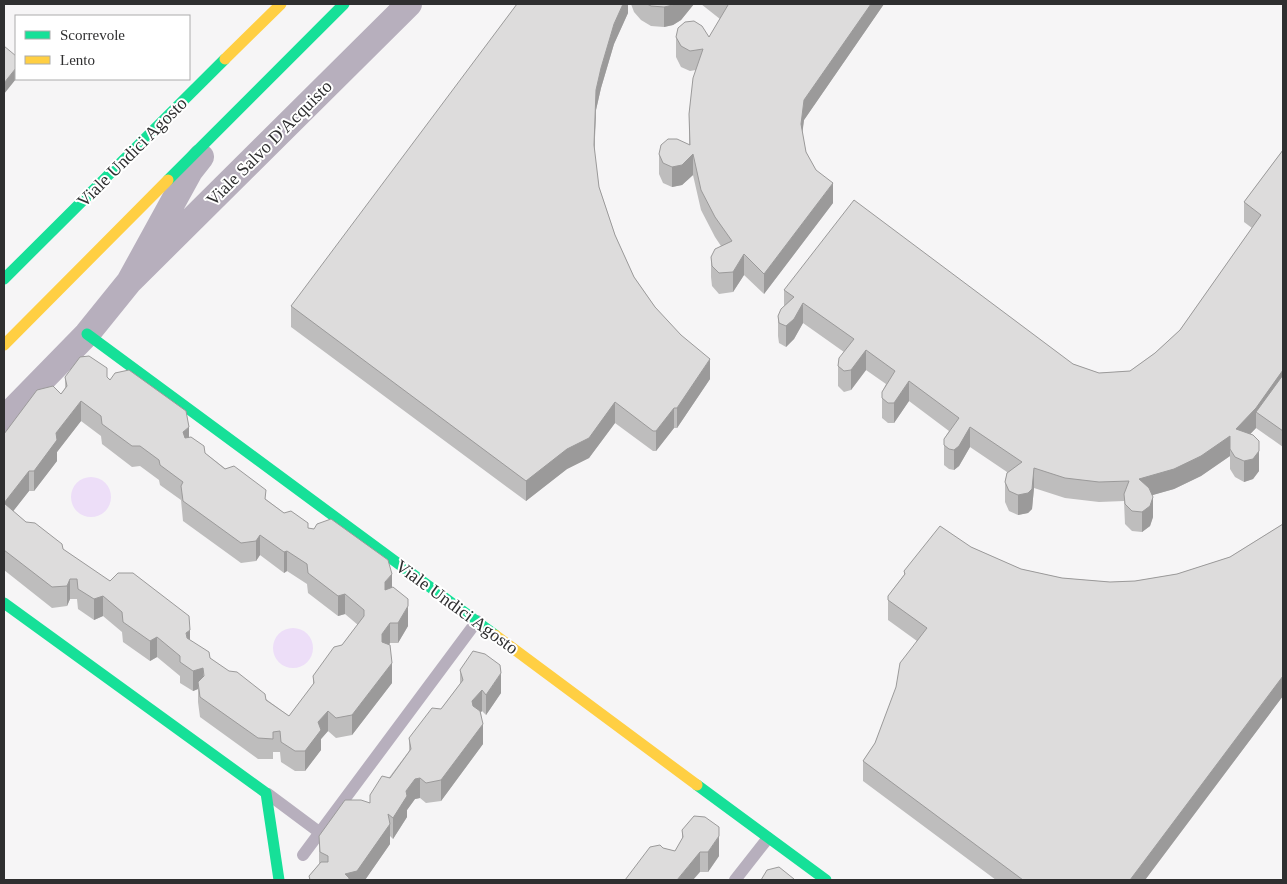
<svg xmlns="http://www.w3.org/2000/svg" width="1287" height="884" viewBox="0 0 1287 884" font-family="'Times New Roman',serif">
	<rect width="100%" height="100%" fill="#f6f5f6"/>
	<path fill="#eddef8" d="M71 497a20 20 0 1 1 40 0a20 20 0 1 1-40 0Z
		M273 648a20 20 0 1 1 40 0a20 20 0 1 1-40 0Z"/>
	<g fill="none" stroke-linecap="round" stroke-linejoin="round">
		<path stroke="#b7afbd" stroke-width="12" d="M268,794L319,832
			M303,855L477,621
			M735,880L768,838"/>
		<path stroke="#b7afbd" stroke-width="26" d="M129,282L409,4
			M4,419L87,334L129,282L190,171L201,157"/>
		<path stroke="#16e098" stroke-width="11" d="M168,180L344,4
			M4,279L225,59
			M87,334L495,635
			M4,603L266,793L279,880
			M697,785L826,880"/>
		<path stroke="#ffcf43" stroke-width="11" d="M225,59L281,4
			M4,345L168,180
			M495,635L697,785"/>
	</g>
	<path fill="#bebdbd" fill-rule="evenodd" d="M628,4V13L614,44L601,88L596,110L594,150L599,187L615,235L634,277L655,307L710,379L677,428H674L656,451H653L615,423L589,458L567,469L526,501L291,327V306Z
		M631,4H694L681,20L673,25L664,27L651,26L641,20L634,12Z
		M701,4H884L804,120L802,132L806,152L833,203L764,294L744,275L733,292L719,294L712,286L711,277V257L721,246L715,237L701,210L693,175L682,185L672,187L663,183L659,174V154L689,145V114L696,70L690,71L681,67L676,57V37H709L720,19Z
		M1283,150V447L1256,428L1250,434L1259,471L1253,479L1244,482L1235,477L1230,469V456L1201,476L1174,489L1152,495L1153,517L1150,526L1142,532L1132,531L1125,524L1124,501L1099,502L1065,498L1034,488L1032,509L1028,513L1018,515L1009,511L1005,502V482L1007,472L970,447L959,466L954,470L949,469L944,465V439L949,431L909,401L894,423H888L882,418V392L886,384L866,370L851,390L844,392L838,386V366L844,352L803,323L794,339L786,347L779,343L778,336V316L784,306V290L1073,364L1099,373L1130,371L1155,353L1180,330L1252,228L1244,222V202Z
		M65,377H107L189,437L205,453L284,513L308,528L392,587L408,626L398,643H390L389,645L392,683L352,735L336,738L328,731L321,739V750L305,771H295L281,762L280,752H273V759H258L200,717L198,702V689L193,691L180,683V676L157,657L150,661L123,642L122,632L103,616L94,620L78,609L77,599H70L67,606L52,608L4,570V434L61,394L65,388ZM81,421L101,436L102,444L132,467L140,466L159,480L160,485L181,500L183,521L241,563L256,561L260,555L284,573L287,571L307,584L308,593L338,616L345,614L358,625L342,645L313,676V685L289,716L210,658L190,640L63,549L26,522L13,511L29,491H34L57,461V452Z
		M1283,524V696L1145,880H996L863,781V761L875,743L917,641L888,620V596L904,575V571L971,547L1021,569L1062,578L1110,582L1135,581L1177,574L1230,557Z
		M460,670L501,693L486,715L482,711L481,712L483,744L441,801L426,803L420,798L415,799L407,810V817L393,839L390,836V844L365,880H309V876L319,864V836L370,803L409,751V738L441,709L460,684Z
		M682,830L719,856L708,872H700L663,848L675,851L682,840Z"/>
	<path fill="#9b9a9a" d="M623,4H628V13L614,44L601,88L596,110L594,165V145L596,90L601,68L614,24Z
		M675,4H694L681,20L673,25L664,27V7Z
		M871,4H884L804,120L801,144V124L804,100Z
		M16,68V79L4,94V83Z
		M693,154V175L682,185L672,187V167Z
		M833,183V203L764,294V274Z
		M744,254V275L733,292V272Z
		M803,303V323L794,339L786,347V326Z
		M866,350V370L851,390V370Z
		M710,359V379L677,428V408Z
		M1283,370V390L1256,412V428L1236,449V429Z
		M909,381V401L894,423V403Z
		M81,401V421L57,452V461L34,491V471L56,433Z
		M615,402V423L589,458L567,469L526,501V481Z
		M674,408V428L656,451V431Z
		M189,427V447L183,452V432Z
		M970,427V447L959,466L954,470V450Z
		M1230,436V456L1201,476L1174,489L1139,499V479Z
		M1259,451V471L1253,479L1244,482V461Z
		M1034,468V488L1032,509L1028,513L1018,515V495Z
		M29,471V491L4,523V503Z
		M1153,497V517L1150,526L1142,532V512Z
		M260,535V555L256,561V541Z
		M287,551V571L284,573V552Z
		M392,574V595L385,602V582Z
		M70,579V599L67,606V586Z
		M345,594V614L338,616V596Z
		M103,596V616L94,620V599Z
		M408,606V626L398,643V623Z
		M390,623V643L382,654V634Z
		M190,630V650L186,633Z
		M157,637V657L150,661V641Z
		M392,663V683L352,735V715Z
		M203,668V688L198,682V689L193,691V671Z
		M501,673V693L486,715V695Z
		M1283,676V696L1145,880H1130Z
		M482,690V711L472,721V701Z
		M328,711V731L321,739V750L305,771V751L318,722Z
		M483,724V744L441,801V780Z
		M420,778V798L415,799L407,810V817L393,839V818L406,791L415,779Z
		M390,824V844L365,880H345V874Z
		M719,836V856L708,872V852Z
		M700,852V872L693,880H677Z"/>
	<path fill="#dddcdc" stroke="#9b9a9a" fill-rule="evenodd" d="M517,4H623L614,24L601,68L596,90L594,145L599,187L615,235L634,277L655,307L681,335L710,359L677,408H674L656,431H653L615,402L589,438L567,449L526,481L291,306Z
		M647,4H675L673,5L664,7L651,6Z
		M727,4H871L804,100L801,124L806,152L816,170L833,183L764,274L744,254L733,272L719,273L712,266L711,257L715,249L732,241L715,217L701,190L693,154L682,165L672,167L663,163L659,154L661,145L668,139H677L690,145L689,114L693,78L703,49L690,51L681,46L676,37L678,28L685,22L694,21L702,26L709,37L728,5Z
		M4,46L16,56V68L4,83Z
		M1283,150V370L1256,408L1236,429L1253,435L1259,441V451L1253,459L1244,461L1235,457L1230,449V436L1201,456L1174,469L1139,479L1149,488L1153,497L1150,506L1142,512L1132,511L1125,504L1124,494L1129,481L1099,482L1065,478L1034,468L1032,489L1028,493L1018,495L1009,491L1005,482L1007,473L1022,462L970,427L959,446L954,450L949,449L944,445V439L959,418L909,381L894,403H888L882,398V392L895,371L866,350L851,370L844,371L838,366L839,358L854,339L803,303L794,319L786,326L779,323L778,316L781,309L794,297L784,290L854,200L1073,364L1099,373L1130,371L1155,353L1180,330L1261,215L1244,202Z
		M89,356L107,368V377L110,380L115,373L129,370L186,411L189,427L183,432L185,438L191,437L204,446L205,453L225,469L234,466L266,490L265,499L284,513L291,511L308,523V528L314,529L317,524L331,519L388,560L392,574L385,582V590L393,587L408,599V606L398,623H390L382,634V642L390,645L392,663L352,715L336,718L328,711L318,722L321,730L305,751H295L281,742L280,731L273,732V739L258,738L200,697L198,682L204,676L203,668L193,671L180,662V656L157,637L150,641L123,622L122,612L103,596L94,599L78,589L77,579H70L67,586L52,587L4,550V434L37,390L53,386L61,394L67,386L65,377L80,357ZM81,401L101,416L102,424L132,446H140L159,460L160,465L183,482L181,486L183,501L241,543L256,541L260,535L284,552L287,551L307,564L308,573L338,596L345,594L364,610V616L342,645L334,647L313,676L314,683L289,716L266,700L265,694L237,672L229,671L210,658L209,652L187,638L186,633L190,630L189,616L133,573H118L110,581L63,549L62,544L35,523L26,522L4,503L29,471H34L57,440L56,433Z
		M1283,375V431L1256,412Z
		M1283,524V676L1130,880H1023L863,761L875,743L896,687L900,663L927,628L888,600V596L905,574L904,571L940,526L971,547L1021,569L1062,578L1110,582L1135,581L1177,574L1230,557Z
		M473,651L485,654L500,665L501,673L486,695L482,690L472,701L473,706L480,711L483,724L441,780L426,783L420,778L415,779L406,791L407,796L393,818L388,814L390,824L357,871L345,874L349,878V880H310L309,876L321,862H328V856L320,852L319,836L345,800H361L370,803V795L382,776L390,778L411,749L409,738L432,708L441,709L463,680L460,670Z
		M694,816L705,817L719,827V836L708,852H700L677,880H625L650,847L660,845L663,848L675,851L683,837L682,830Z
		M779,867L794,879L795,880H761L767,870Z"/>
	<g text-anchor="middle" stroke-width="4" stroke-linejoin="round" paint-order="stroke">
		<g font-size="18" fill="#2f2f30" stroke="#fff">
			<text transform="translate(269 143) rotate(-45)" y="6">Viale Salvo D'Acquisto</text>
			<text transform="translate(132 152) rotate(-45)" y="6">Viale Undici Agosto</text>
			<text transform="translate(457 607) rotate(36)" y="6">Viale Undici Agosto</text>
		</g>
	</g>
	<rect width="1287" height="884" fill="none" stroke="#2f2f30" stroke-width="10"/>
	<rect x="15" y="15" width="175" height="65" fill="#ffffff" stroke="#acacac"/>
	<rect x="25" y="31" width="25" height="8" fill="#16e098" stroke="#acacac"/>
	<text x="60" y="40" font-size="15" fill="#2f2f30">Scorrevole</text>
	<rect x="25" y="56" width="25" height="8" fill="#ffcf43" stroke="#acacac"/>
	<text x="60" y="65" font-size="15" fill="#2f2f30">Lento</text>
</svg>
